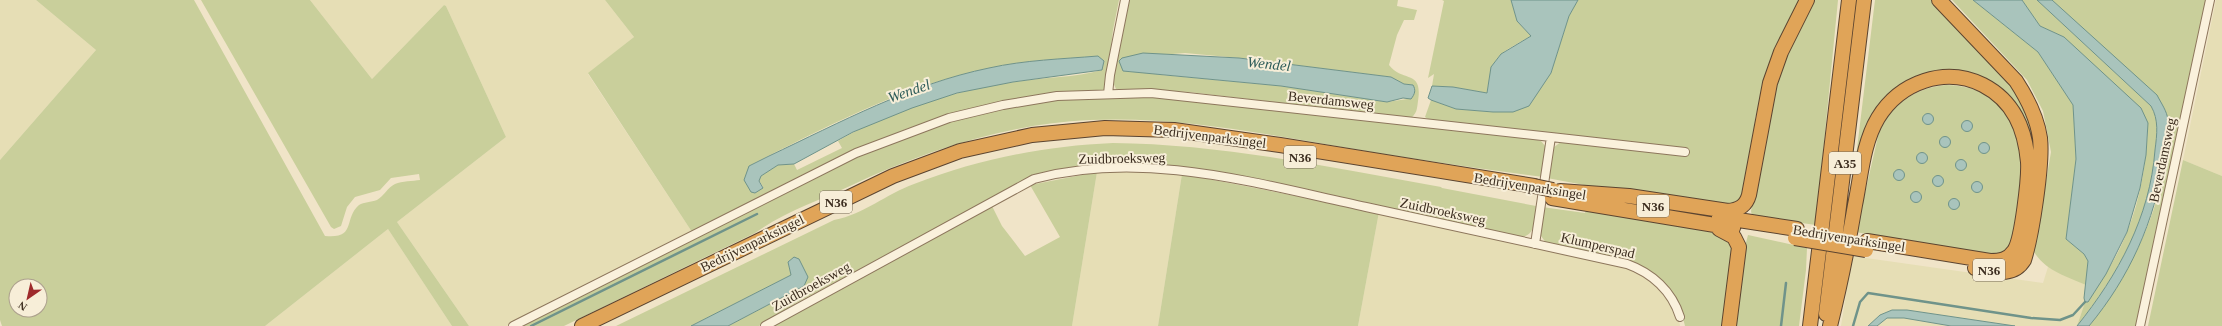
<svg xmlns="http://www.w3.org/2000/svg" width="2222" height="326" viewBox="0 0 2222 326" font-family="'Times New Roman',serif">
	<rect width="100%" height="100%" fill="#f0e4c8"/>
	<path fill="#e6deb5" d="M0,0H36L96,50L0,160Z
		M310,0H605L634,37L588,74L692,232L507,326H469L397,222L506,137L446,6L444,5L372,79Z
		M2216,0H2222V176L2183,160Z
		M1144,170L1182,174L1158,326H1072L1097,172Z
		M1379,212L1607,261L1645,274L1665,292L1679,320L1680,326H1358Z
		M388,229L452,326H265Z
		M1852,256L2043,283L2048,267L2086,285L2085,302L2077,326H2015L1907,310H1892L1880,315L1868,326H1841Z
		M1887,318H1904L1951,326H1877Z"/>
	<path fill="#c9cf9b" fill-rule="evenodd" d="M36,0H194L325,236C357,239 343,219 359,205C364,202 371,202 377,200C384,196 388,187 395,184C402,181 413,181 420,180L419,174L391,178L380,190L355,197L347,207L341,226L334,229L331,227L201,0H310L372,79L444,5L446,6L506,137L397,222L469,326H452L388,229L265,326H2L0,320V160L96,50ZM16,286H40V310H16Z
		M605,0H1119L1113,30L1106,90L1060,94L950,115L906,129L861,148L692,232L588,73L634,37ZM1098,56L1102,70C1074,78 1043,77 1014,82C959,89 885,112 838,141L842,148L797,170L794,164L778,165L761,176L759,180L763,187L755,193L749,166C825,127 905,85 990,68C1025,60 1062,59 1098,56Z
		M1129,0H1398L1397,6L1417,10L1414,20H1404L1397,35L1389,65C1403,83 1423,69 1418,101C1417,109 1417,113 1411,118L1189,92L1116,89L1112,80ZM1185,53L1239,58L1391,77L1404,84L1413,85L1407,99L1387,102L1281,86L1162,75L1145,72H1128L1122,58Z
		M1442,0H1511L1517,21L1531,36C1498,55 1493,53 1487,93L1453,87L1432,86L1434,74L1428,78L1444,1Z
		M1578,0H1800L1768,69L1755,119L1754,150L1743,197L1734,205L1616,191L1547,178L1553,148L1562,141L1431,121L1425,117L1431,100L1456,109L1493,112L1529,106L1551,73L1569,16Z
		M1810,0H1838L1816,225L1752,216L1751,211L1771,89Z
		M1875,0H1934L2000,66L2030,112L2037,175L2024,121L1962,75L1889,98L1848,223Z
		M1952,0H1973L2038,52L2073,105L2076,159L2066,239L2084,254L2088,261L2086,285C2066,276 2046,271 2034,252L2051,152L2043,111L2027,80Z
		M2022,0H2037L2151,106C2159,120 2157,134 2155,150C2150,218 2118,274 2077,326L2085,302L2088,301C2102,280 2118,256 2127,232C2141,198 2147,159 2148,123L2064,37L2040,26Z
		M2052,0H2206L2139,326H2089C2118,291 2151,231 2160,186C2164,164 2166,142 2168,119Z
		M1946,85C2016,86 2027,151 2021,207C2020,221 2013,237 2008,251L1989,257L1856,232L1879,132C1892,104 1915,88 1946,85Z
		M1159,95L1535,139L1541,141L1546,147L1543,177C1474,168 1405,158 1336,146C1254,132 1173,116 1089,120C1006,124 924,151 850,186C818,201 784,212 755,233L564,326H517L857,155L975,113L1032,102L1100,96Z
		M1113,143C1223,144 1333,168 1441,187L1442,188L1536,206C1535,218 1536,237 1520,237L1173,167L1033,177L796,303L759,326H728L795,291L794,258L788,262L791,275L691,326H616L834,220C865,214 886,194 914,184C978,159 1044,146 1113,143Z
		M2183,160L2222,176V326H2148Z
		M1097,172L1072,326H772L992,206L1002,226L1025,256L1060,237L1030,185Z
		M1182,174L1379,212L1358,326H1158Z
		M1542,207L1585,213L1586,210L1723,234L1733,247L1724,326H1685C1680,300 1663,277 1640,265L1546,243L1539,233Z
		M1748,235L1807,248L1806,270L1799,326H1733L1744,250Z"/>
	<path fill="#a9c4bc" stroke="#6f938a" d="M1511,0H1578L1569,16L1551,73L1529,106L1513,112H1493L1456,109L1431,100L1428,98L1432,86L1453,87L1487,93L1491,67L1501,54L1531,36L1517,21Z
		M1973,0H2022L2040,26L2064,37L2141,108L2148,123L2146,155L2140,188L2127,232L2106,274L2088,302H2085L2084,298L2088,261L2084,254L2066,239L2076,159L2073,105L2038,52Z
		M2037,0H2052L2157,95C2161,103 2167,111 2168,120C2169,133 2166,147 2164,159C2155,221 2129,278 2089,326H2077C2118,275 2150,217 2155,150C2157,134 2159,120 2151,106Z
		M1143,53L1239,58L1391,77L1404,84L1413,85C1416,90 1415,94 1411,99L1403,98L1387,102L1281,86L1123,71L1119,61L1122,58Z
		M1098,56L1104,61L1102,70L1013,82L957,93L912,108L853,132L794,164L778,165L761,176L759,181L763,188L755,193L751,192L744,180L749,166L769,156C841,122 911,84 989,68C1025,60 1062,59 1098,56Z
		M1922.5 119a5.5 5.5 0 1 1 11 0a5.5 5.5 0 1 1-11 0Z
		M1961.5 126a5.5 5.5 0 1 1 11 0a5.5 5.5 0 1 1-11 0Z
		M1939.5 142a5.5 5.5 0 1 1 11 0a5.5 5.5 0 1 1-11 0Z
		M1978.5 148a5.5 5.5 0 1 1 11 0a5.5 5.5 0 1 1-11 0Z
		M1916.5 158a5.5 5.5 0 1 1 11 0a5.5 5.5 0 1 1-11 0Z
		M1955.5 165a5.5 5.5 0 1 1 11 0a5.5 5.5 0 1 1-11 0Z
		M1893.5 175a5.5 5.5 0 1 1 11 0a5.5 5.5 0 1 1-11 0Z
		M1932.5 181a5.5 5.5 0 1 1 11 0a5.5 5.5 0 1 1-11 0Z
		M1971.5 187a5.5 5.5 0 1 1 11 0a5.5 5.5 0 1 1-11 0Z
		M1910.5 197a5.5 5.5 0 1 1 11 0a5.5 5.5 0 1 1-11 0Z
		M1948.5 204a5.5 5.5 0 1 1 11 0a5.5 5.5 0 1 1-11 0Z
		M794,257L799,259L808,277L804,286L728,326H691L791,275L788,262Z
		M1892,310H1907L2015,326H1951L1904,318H1887L1877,326H1868L1880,315Z"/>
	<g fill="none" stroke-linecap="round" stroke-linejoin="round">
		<path stroke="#6f938a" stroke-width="2.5" d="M531,326L757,214
			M1781,326L1786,283
			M1853,326L1860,302L1868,293L2031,318L2060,320L2073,315L2085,302"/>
		<g stroke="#8d765c" stroke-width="10">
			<path id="street" d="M1108,94L1110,75L1125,0
				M1535,244L1551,137L1685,152
				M513,326L856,153L949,118L1003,105L1057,96L1151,93L1551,137
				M765,326L1034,179C1144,149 1258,184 1366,207C1453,226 1540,245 1627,264C1652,273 1672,291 1680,317
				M2140,326L2210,0"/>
		</g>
		<g stroke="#5b4430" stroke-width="16">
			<path id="highway" d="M1939,0L2016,81C2027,98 2037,117 2040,138C2043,163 2032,235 2024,260C2013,278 1993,271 1975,268
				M1560,191L1629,196L1728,211C1739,210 1746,206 1749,195L1770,83L1781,52L1807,0
				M1552,198L1733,228
				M1719,217L1797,229
				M1719,229L1734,237L1739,247L1729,326
				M1826,314L1864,0
				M582,326L893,176L960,151L1032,135L1105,128L1174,130L1280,145L1534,186
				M1810,326L1849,0
				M1830,326C1840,286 1848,246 1855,205C1861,176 1863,143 1878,118C1900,82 1945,66 1983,85C2014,101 2025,129 2028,162C2029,177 2022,240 2014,251C2008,260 2000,261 1990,261L1867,241"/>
		</g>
		<use href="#street" stroke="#faf1dc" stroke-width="8"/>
		<use href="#highway" stroke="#e0a458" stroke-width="14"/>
		<g stroke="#5b4430" stroke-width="16" stroke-linecap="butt">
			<path id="highway-bridge" d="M1534,186L1553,190
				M1795,238L1866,250"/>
		</g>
		<use href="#highway-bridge" stroke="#e0a458" stroke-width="14"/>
	</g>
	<g text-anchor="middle" stroke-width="4" stroke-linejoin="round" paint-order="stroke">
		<g fill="#f7eed8" stroke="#756857" stroke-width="1">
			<rect x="1284" y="146" width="32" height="22" rx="3"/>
			<rect x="1829" y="152" width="32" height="22" rx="3"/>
			<rect x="820" y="191" width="32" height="22" rx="3"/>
			<rect x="1637" y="195" width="32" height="22" rx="3"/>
			<rect x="1973" y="259" width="32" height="22" rx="3"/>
		</g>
		<g font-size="13" font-weight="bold" fill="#3d2e20">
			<text x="1300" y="162">N36</text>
			<text x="1845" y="168">A35</text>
			<text x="836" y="207">N36</text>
			<text x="1653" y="211">N36</text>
			<text x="1989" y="275">N36</text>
		</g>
		<g font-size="14" fill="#3d2e20" stroke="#f7eed8">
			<text transform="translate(1331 100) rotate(6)" y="5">Beverdamsweg</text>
			<text transform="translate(1210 136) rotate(7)" y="5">Bedrijvenparksingel</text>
			<text transform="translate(1122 158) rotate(-1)" y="5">Zuidbroeksweg</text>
			<text transform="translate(2162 160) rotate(-78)" y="5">Beverdamsweg</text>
			<text transform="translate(1530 186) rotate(9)" y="5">Bedrijvenparksingel</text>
			<text transform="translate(1443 211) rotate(12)" y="5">Zuidbroeksweg</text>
			<text transform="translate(1849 238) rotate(9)" y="5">Bedrijvenparksingel</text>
			<text transform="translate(752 243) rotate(-26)" y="5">Bedrijvenparksingel</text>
			<text transform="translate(1598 245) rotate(13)" y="5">Klumperspad</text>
			<text transform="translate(811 286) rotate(-29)" y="5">Zuidbroeksweg</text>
		</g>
		<g font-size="15" font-style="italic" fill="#2f5d5a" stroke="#f7eed8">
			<text transform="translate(1269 64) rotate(6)" y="5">Wendel</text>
			<text transform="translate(909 91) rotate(-19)" y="5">Wendel</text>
		</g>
	</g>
	<g transform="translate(28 298) rotate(214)"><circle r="19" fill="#f7eed8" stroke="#ada18e"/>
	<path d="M0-3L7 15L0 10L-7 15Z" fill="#9e2a2b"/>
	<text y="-6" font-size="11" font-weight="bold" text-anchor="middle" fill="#3d2e20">N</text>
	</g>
</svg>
